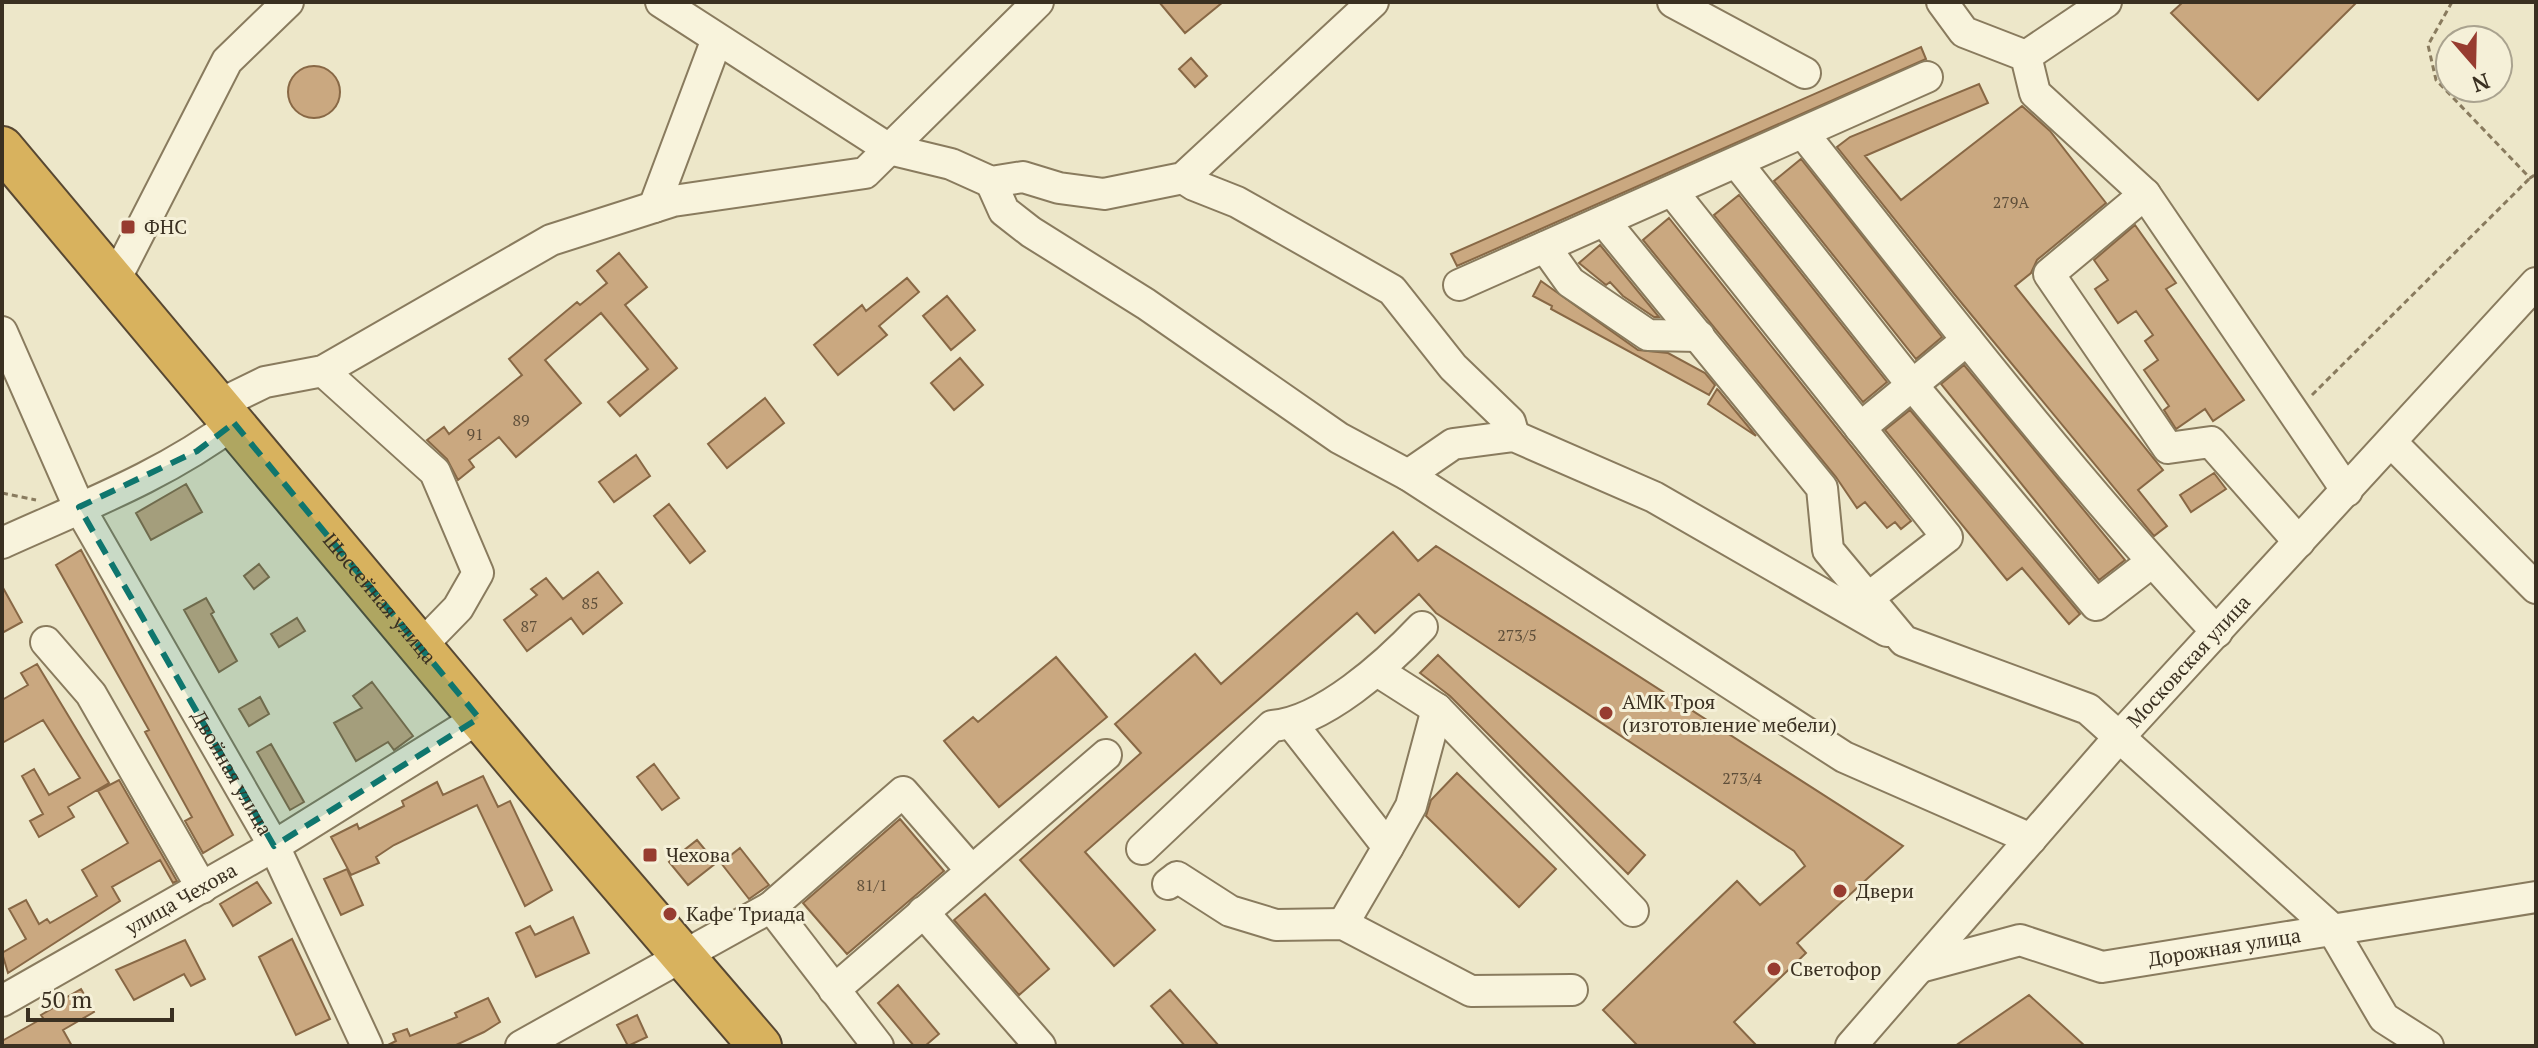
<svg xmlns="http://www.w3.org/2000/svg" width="2538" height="1048" viewBox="0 0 2538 1048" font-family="'PT Serif',serif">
	<rect width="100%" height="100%" fill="#ede7c9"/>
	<path fill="#caa880" stroke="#886845" stroke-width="2" d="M1159,2H1223L1185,33Z
		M2183,2H2357L2258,100L2171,13Z
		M1921,47L1926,59L1457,266L1451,254Z
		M1191,58L1207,76L1195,87L1179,69Z
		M288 92a26 26 0 1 1 52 0a26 26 0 1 1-52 0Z
		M1979,84L1988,103L1865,156L1901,200L2022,106L2050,131L2106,203L2037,260L2031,273L2015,286L2163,470L2138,490L2167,526L2154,536L1955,295L1837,147L1850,137Z
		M1801,159L1942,337L1916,359L1774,181Z
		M1739,195L1887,382L1863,402L1714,215Z
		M1669,218L1911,521L1901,529L1895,522L1887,528L1865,502L1857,508L1836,477L1643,240Z
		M2135,225L2176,283L2166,289L2244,400L2213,421L2205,409L2176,429L2164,410L2169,406L2144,370L2158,360L2145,341L2153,335L2136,311L2118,323L2095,289L2108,280L2094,260Z
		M1600,245L1659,317H1654L1623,296L1610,282L1606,285L1579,263Z
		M619,253L647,287L625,305L677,368L620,416L608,402L648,369L601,313L545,360L581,403L516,457L499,437L469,460L474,467L458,480L447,459L427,440L444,427L449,434L522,375L509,359L577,302L580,305L607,283L597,271Z
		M907,278L919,292L879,326L887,335L838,375L814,345L862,305L866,311Z
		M1541,281L1638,350L1668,353L1705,373L1715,385L1709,395L1551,309L1552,306L1533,296Z
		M947,296L975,330L951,350L923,316Z
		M960,358L983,385L954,410L931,383Z
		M1964,365L2125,560L2099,580L1941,384Z
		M1717,389L1719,391L1756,436L1708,404Z
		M765,398L784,423L727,468L708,444Z
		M1910,410L2080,614L2069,624L2022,568L2007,580L1885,430Z
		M636,455L650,476L614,502L599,482Z
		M2214,473L2226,489L2191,512L2180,495Z
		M186,484L202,512L151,540L136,513Z
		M669,504L705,551L690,563L654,516Z
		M1393,532L1418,561L1436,546L1903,846L1797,943L1806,953L1734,1022L1757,1046H1638L1603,1010L1737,881L1760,905L1805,866L1794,851L1436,613L1419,594L1375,633L1357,613L1085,852L1155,930L1114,966L1020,860L1141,753L1115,724L1195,654L1221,684Z
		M81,550L233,835L203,853L185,821L192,817L145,732L149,730L56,565Z
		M259,564L269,577L254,589L244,576Z
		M598,572L622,603L583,634L571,618L527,651L504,620L537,595L531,589L546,578L563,599Z
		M2,586L22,622L2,633Z
		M206,598L214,612L211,614L237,661L219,672L184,610Z
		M297,618L305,631L279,647L271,634Z
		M1438,655L1645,855L1628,874L1450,696L1420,673Z
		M1056,657L1107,717L999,807L944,741L973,717L978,722Z
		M37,664L109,783L68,807L74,817L39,837L30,821L43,814L22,776L34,769L49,795L80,778L43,720L2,743V700L28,685L21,673Z
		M372,682L413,736L394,750L388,742L356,761L334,723L362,708L353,696Z
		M260,697L269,714L249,726L239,709Z
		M271,744L304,802L290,810L257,752Z
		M654,764L679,798L662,810L637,777Z
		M1457,773L1556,869L1519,907L1426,816L1431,800Z
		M483,776L498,807L510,801L552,890L525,906L477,805L394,845L376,857L379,863L351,875L331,837L357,824L359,829L404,806L402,801L437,782L443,795Z
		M119,780L177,881L173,883L160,860L112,887L120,901L8,973L2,953L26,939L9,909L26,900L39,924L47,919L50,923L97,896L82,870L128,843L98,791Z
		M900,819L944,871L847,954L803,903Z
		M697,840L716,863L688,885L669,862Z
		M740,848L769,885L749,899L721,863Z
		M347,869L363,905L341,915L324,879Z
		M257,882L271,903L233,926L220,904Z
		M985,894L1049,969L1019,995L954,920Z
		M573,917L589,953L536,977L516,933L530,926L535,935Z
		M292,939L330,1019L296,1035L259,957Z
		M185,940L205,979L191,986L184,974L134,1000L116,970Z
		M898,985L939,1034L925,1046H914L878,1003Z
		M81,989L94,1012L63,1030L72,1046H2V1041L43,1018L41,1015L56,1006L55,1004Z
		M1170,990L1219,1046H1185L1151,1006Z
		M2029,995L2085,1046H1955Z
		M488,998L500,1022L484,1032L454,1046H386L396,1041L393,1034L407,1029L410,1036L457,1017L455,1013Z
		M637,1015L647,1037L628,1046L617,1025Z"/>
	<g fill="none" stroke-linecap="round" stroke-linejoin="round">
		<g stroke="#897b5e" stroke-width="34">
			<g id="minor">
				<path d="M661,2L889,149L951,164L991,182L1023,177L1059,188L1104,194L1183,178L1373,2"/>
				<path d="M1673,2L1805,73"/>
				<path d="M1942,2L1964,32L2026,56L2035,93L2145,194"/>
				<path d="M2026,56L2106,2"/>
				<path d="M1803,133C1937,302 2069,474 2217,632"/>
				<path d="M1737,163L1913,386L2096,605L2152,562"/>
				<path d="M1183,178L1194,185L1237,202L1392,290L1453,367L1510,422L1514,436"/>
				<path d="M991,182L1004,211L1031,232L1146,304L1339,438L1408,475L1844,757L2031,839"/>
				<path d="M1672,191L1947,537L1868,598"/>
				<path d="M654,207L717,39"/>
				<path d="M1604,221L1822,488L1828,550L1904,641L2088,709L2332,929L2384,1018L2428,1046"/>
				<path d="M1545,247L1570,282L1648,335L1699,336"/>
				<path d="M115,280L227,61L288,2"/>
				<path d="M1459,285L1927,77"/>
				<path id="s1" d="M2,332L79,507L274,846L367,1046"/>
				<path d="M323,371L435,472L478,573L458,608L420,647"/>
				<path d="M218,405L265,382L323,371L551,240L673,201L865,173L1038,2"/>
				<path d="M1860,428L1967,340"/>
				<path d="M2392,443L2536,588"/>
				<path d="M1408,475L1453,444L1514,436L1654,497L1887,631"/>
				<path d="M2299,542L2211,442L2168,448L2049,274L2145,194L2347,491"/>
				<path d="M2,543C81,507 164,476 234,423"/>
				<path d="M46,642L91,694L202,888"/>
				<path d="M1379,672L1437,709L1633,911"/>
				<path d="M1292,724L1388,847L1343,924"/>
				<path d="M1388,847L1411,806L1437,709"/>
				<path d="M1142,849L1272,726C1323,722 1387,664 1422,627"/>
				<path d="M1168,884L1177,877L1230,911L1276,925L1343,924L1471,991L1572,990"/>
				<path d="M771,907L878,1046"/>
				<path d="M923,912L1040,1046"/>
				<path id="s2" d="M1920,967L2020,940L2102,967L2536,897"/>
				<path d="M834,990L1106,755"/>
				<path id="s3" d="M2,1001L274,846L479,718"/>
				<path d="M521,1046L771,907L903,792L970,869"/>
				<path id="s4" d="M1851,1046L2121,735L2536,283"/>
			</g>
		</g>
		<g stroke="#584832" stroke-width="46">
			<g id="highway">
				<path id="s5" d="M2,148L536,785L760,1046"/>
			</g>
		</g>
		<path stroke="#897b5e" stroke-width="3" stroke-dasharray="6 4" stroke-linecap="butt" d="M2452,2L2428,45L2436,80L2530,178L2536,174
			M2312,395L2530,178
			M2,493L36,500"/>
		<use href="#minor" stroke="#f8f3dc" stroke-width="30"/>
		<use href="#highway" stroke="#d8b25e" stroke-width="42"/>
	</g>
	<path fill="#0f766e" fill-opacity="0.2" stroke="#0f766e" stroke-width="6" stroke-dasharray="16 10" stroke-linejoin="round" d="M234,423L479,718L274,846L79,507L197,451Z"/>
	<g fill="#973c30" stroke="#f5f0d8" stroke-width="3">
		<rect x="120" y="219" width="16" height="16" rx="4"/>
		<circle cx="1606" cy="713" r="8"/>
		<rect x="642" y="847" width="16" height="16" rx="4"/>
		<circle cx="1840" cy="891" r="8"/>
		<circle cx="670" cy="914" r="8"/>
		<circle cx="1774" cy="969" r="8"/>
	</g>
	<g text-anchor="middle" stroke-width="6" stroke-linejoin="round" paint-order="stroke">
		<g font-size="16" fill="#5e4e39">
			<text x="2011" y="208">279А</text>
			<text x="521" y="426">89</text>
			<text x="475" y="440">91</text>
			<text x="590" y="609">85</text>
			<text x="529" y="632">87</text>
			<text x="1517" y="641">273/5</text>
			<text x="1742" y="784">273/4</text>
			<text x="872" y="891">81/1</text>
		</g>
		<g font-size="20" fill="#3a3021" stroke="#f5f0d8" text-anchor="start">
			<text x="144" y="234">ФНС</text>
			<text x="1622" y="709">АМК Троя<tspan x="1622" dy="23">(изготовление мебели)</tspan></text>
			<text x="666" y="862">Чехова</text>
			<text x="1856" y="898">Двери</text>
			<text x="686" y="921">Кафе Триада</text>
			<text x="1790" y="976">Светофор</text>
		</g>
		<g font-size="20" fill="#3a3021" stroke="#f5f0d8">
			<text dy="7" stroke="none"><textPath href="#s5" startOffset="588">Шоссейная улица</textPath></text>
			<text dy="7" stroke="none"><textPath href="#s4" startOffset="512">Московская улица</textPath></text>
			<text dy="7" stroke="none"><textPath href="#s1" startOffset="498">Двойная улица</textPath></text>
			<text dy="7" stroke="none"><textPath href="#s3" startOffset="206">улица Чехова</textPath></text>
			<text dy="7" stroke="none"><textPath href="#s2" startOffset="314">Дорожная улица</textPath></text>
		</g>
	</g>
	<rect width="2538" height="1048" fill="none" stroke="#3a3021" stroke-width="8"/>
	<g transform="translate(2474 64) rotate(160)"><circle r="38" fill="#f5f0d8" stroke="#aaa38f" stroke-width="2"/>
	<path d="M0-6L14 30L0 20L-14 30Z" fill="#973c30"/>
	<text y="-12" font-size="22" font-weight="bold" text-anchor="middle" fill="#3a3021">N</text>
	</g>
	<path d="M28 1008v12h144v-12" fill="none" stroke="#3a3021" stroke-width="4"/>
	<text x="40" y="1008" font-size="24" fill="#3a3021" stroke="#f5f0d8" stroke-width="6" paint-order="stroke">50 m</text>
</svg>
